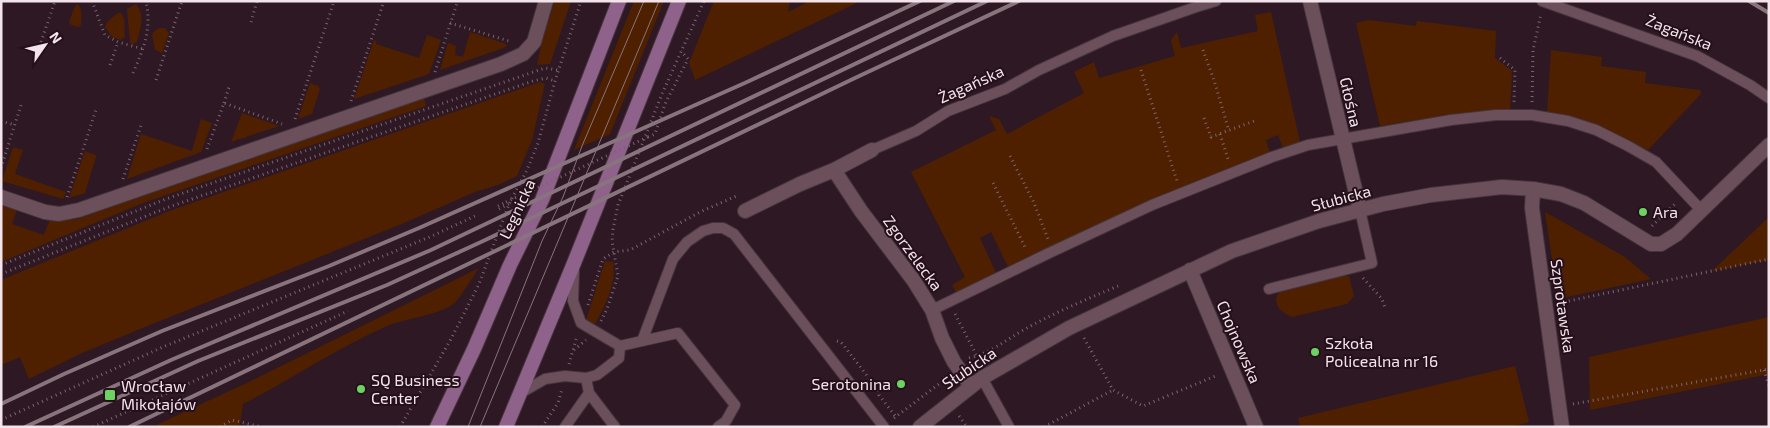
<svg xmlns="http://www.w3.org/2000/svg" width="1770" height="428" viewBox="0 0 1770 428" font-family="'Exo 2',sans-serif">
	<rect width="100%" height="100%" fill="#2e1823"/>
	<path fill="#4e2000" d="M555,1H571L550,64L537,65L542,40Z
		M634,1H664L610,134L574,150Z
		M714,1H790L788,12L810,1H861L695,80L689,63Z
		M78,4C83,10 81,18 81,25L78,27L71,25L69,22L75,6Z
		M134,5L136,4C146,16 140,29 137,42L133,44L130,43L127,9Z
		M1271,12L1300,142L1283,148L1278,135L1266,140L1270,153L1135,207L1008,267L991,232L980,238L996,273L956,292L952,285L965,277L911,172L996,130L989,116L999,119L1007,134L1084,93L1074,72L1094,62L1099,78L1175,56L1171,40L1177,32L1181,48L1258,31L1255,15Z
		M118,13H121L124,19L125,37L121,40L112,37L105,27L107,22Z
		M1369,20L1416,26L1417,21L1496,31L1495,58L1512,71L1510,111L1454,114L1380,126L1356,23Z
		M160,28H165L169,33L162,53L155,50L152,34L157,29Z
		M470,32L506,44V47L440,70L448,43L456,46L455,55L463,57Z
		M427,35L441,40L429,74L354,99L374,40L376,41V44L419,58Z
		M1551,50L1602,57L1601,66L1646,72L1645,83L1700,90L1701,94L1648,150L1599,127L1547,112Z
		M540,82L545,84L532,140L517,176L498,185L475,192L404,223L145,327L82,353L29,379L20,357L1,365V280L172,210Z
		M310,83L318,86L320,89L312,114L298,119Z
		M424,98L426,106L143,203L1,262V203L17,209L12,224L44,235L50,219L60,221L77,219Z
		M242,113L279,126L231,142Z
		M201,119L212,123L201,152L127,179L141,134L192,151Z
		M13,147L23,150L15,174L66,192L63,199L2,181Z
		M85,151L96,155V157L85,193L69,198Z
		M1545,212L1625,257L1651,279L1558,299Z
		M1769,217V260L1712,271Z
		M605,261L613,262C617,282 605,307 595,324L586,320Z
		M479,268C473,276 459,301 452,305C435,316 406,318 387,326C337,348 292,379 243,404L240,424L235,427H152L253,380Z
		M1340,275L1349,276L1354,296L1347,304L1292,317C1278,312 1269,299 1284,288Z
		M1769,317V374L1590,410L1589,357Z
		M1515,366L1529,422L1511,427H1300L1298,418Z"/>
	<g fill="none" stroke-linecap="round" stroke-linejoin="round">
		<g stroke="#46343d" stroke-width="12">
			<path id="service" d="M1542,1L1697,56L1750,85L1769,98
				M872,150L916,131L948,111L1005,89L1039,70L1113,36L1196,7L1216,1
				M1269,289L1372,263L1360,210
				M932,310L1047,254L1152,205L1272,157L1308,145L1451,120L1496,115H1532L1568,121L1596,130L1628,146L1656,162L1702,211
				M642,341L678,333L735,405L726,421L718,427
				M620,346L642,341L673,259L687,242L703,231L713,228H723L734,234L884,427
				M982,378L1009,427
				M589,393L615,427
				M519,394L545,379L565,376L586,378L597,375L619,358L620,346L581,323L573,301L574,270
				M565,427L589,393L586,378"/>
		</g>
		<g stroke="#46343d" stroke-width="16">
			<path id="minor" d="M1310,1L1360,210
				M834,170L861,211L914,281L932,310L942,338L954,362L971,386
				M1533,189L1532,208L1562,427
				M1,197L45,212L59,214L79,210L501,64L523,54L534,42L546,1
				M745,211L800,184L834,170L872,150
				M1190,270L1256,427
				M920,427L982,378L1069,328L1232,251L1319,221L1383,204L1431,195L1502,187L1533,189L1561,194L1584,203L1651,244H1661L1677,234L1769,145"/>
		</g>
		<g stroke="#46343d" stroke-width="16">
			<path id="secondary" d="M437,427L474,349L510,265L542,200L619,1
				M506,427L574,263L679,1"/>
		</g>
		<path stroke="#79656f" stroke-width="3" stroke-dasharray="1 4" stroke-linecap="butt" d="M92,1L105,35L118,42L143,49
			M251,22L257,1
			M450,23L512,42
			M41,42L55,1
			M1203,50L1214,80L1229,131
			M1500,58L1515,70L1514,103
			M110,65L118,42
			M1141,70L1177,181
			M435,72L457,3
			M133,73C144,48 152,28 146,1
			M156,80L182,1
			M351,101L384,1
			M1532,102L1533,50L1541,14
			M224,103L230,84
			M1204,118L1211,137L1254,121
			M295,119L334,1
			M1,121L15,125
			M1220,134L1229,162
			M648,137L655,134L665,104L688,59L681,51
			M207,149L224,103L282,124
			M1010,156L1034,203L1048,239
			M1,168L21,105
			M123,179L142,122
			M993,183L1026,249
			M67,197L97,107
			M498,206L506,202
			M499,209L509,204
			M1652,226L1676,203
			M1,265L166,199L519,77L545,68L558,70
			M1,274L169,207L533,81L546,78L555,81
			M1363,278L1382,299L1385,308
			M1559,303L1769,259
			M588,305L603,259L614,252L630,250L702,211L739,195
			M955,314L977,356
			M601,321L607,309L618,276L612,241L613,229L618,205L662,94L704,1
			M1084,338L1113,390L1143,406L1218,375
			M837,341L841,342L879,391V395L896,417
			M574,350L586,340
			M969,358C991,353 1007,339 1027,328C1056,312 1087,299 1118,286
			M569,364L577,336
			M1764,370L1769,386
			M1573,404L1769,369
			M959,416L967,427
			M894,418L943,381L946,374
			M1,420L163,347L432,236L475,216
			M93,427L348,311
			M220,427L232,420L262,427
			M400,427L451,339L479,284L509,204L527,170L538,143L555,81L581,1
			M542,427L558,403L562,389
			M1044,427L1113,390"/>
		<use href="#service" stroke="#6b505c" stroke-width="10"/>
		<use href="#minor" stroke="#6b505c" stroke-width="14"/>
		<use href="#secondary" stroke="#8f628b" stroke-width="14"/>
		<path stroke="#87747d" stroke-width="1" d="M468,427L542,241L563,197L582,146L644,1
			M480,427L659,1"/>
		<path stroke="#87747d" stroke-width="4" d="M1749,1L1769,13
			M1,404L64,374L162,331L329,266L419,228L747,82L920,1
			M25,427L171,360L431,250L954,1
			M54,427L198,361L387,285L481,242L987,1
			M129,427L855,78L1019,1"/>
		<path stroke="#79656f" stroke-width="3" stroke-dasharray="1 4" stroke-linecap="butt" d="M506,202L648,137"/>
	</g>
	<g fill="#6cd362" stroke="#240f1a" stroke-width="2">
		<circle cx="1643" cy="212" r="5"/>
		<circle cx="1315" cy="352" r="5"/>
		<circle cx="901" cy="384" r="5"/>
		<circle cx="361" cy="389" r="5"/>
		<rect x="104" y="389" width="12" height="12" rx="2.5"/>
	</g>
	<g text-anchor="middle" stroke-width="4" stroke-linejoin="round" paint-order="stroke">
		<g font-size="16" fill="#f3e3ea" stroke="#240f1a">
			<text transform="translate(1679 32) rotate(22)" y="6">Żagańska</text>
			<text transform="translate(971 84) rotate(-24)" y="6">Żagańska</text>
			<text transform="translate(1351 102) rotate(77)" y="6">Głośna</text>
			<text transform="translate(1341 198) rotate(-15)" y="6">Słubicka</text>
			<text transform="translate(517 209) rotate(-65)" y="6">Legnicka</text>
			<text transform="translate(913 253) rotate(54)" y="6">Zgorzelecka</text>
			<text transform="translate(1563 306) rotate(82)" y="6">Szprotawska</text>
			<text transform="translate(1239 342) rotate(67)" y="6">Chojnowska</text>
			<text transform="translate(969 368) rotate(-34)" y="6">Słubicka</text>
		</g>
		<g font-size="16" fill="#f3e3ea" stroke="#240f1a" text-anchor="start">
			<text x="1653" y="218">Ara</text>
			<text x="1325" y="349">Szkoła<tspan x="1325" dy="18">Policealna nr 16</tspan></text>
			<text x="371" y="386">SQ Business<tspan x="371" dy="18">Center</tspan></text>
			<text x="891" y="390" text-anchor="end">Serotonina</text>
			<text x="121" y="392">Wrocław<tspan x="121" dy="18">Mikołajów</tspan></text>
		</g>
	</g>
	<rect width="1770" height="428" fill="none" stroke="#f3e3ea" stroke-width="5"/>
	<g transform="translate(45 45) rotate(56)" stroke="#240f1a" stroke-width="4" paint-order="stroke">
	<path d="M0-4L9 19L0 12L-9 19Z" fill="#f3e3ea"/>
	<text y="-8" font-size="14" font-weight="bold" text-anchor="middle" fill="#f3e3ea">N</text>
	</g>
</svg>
